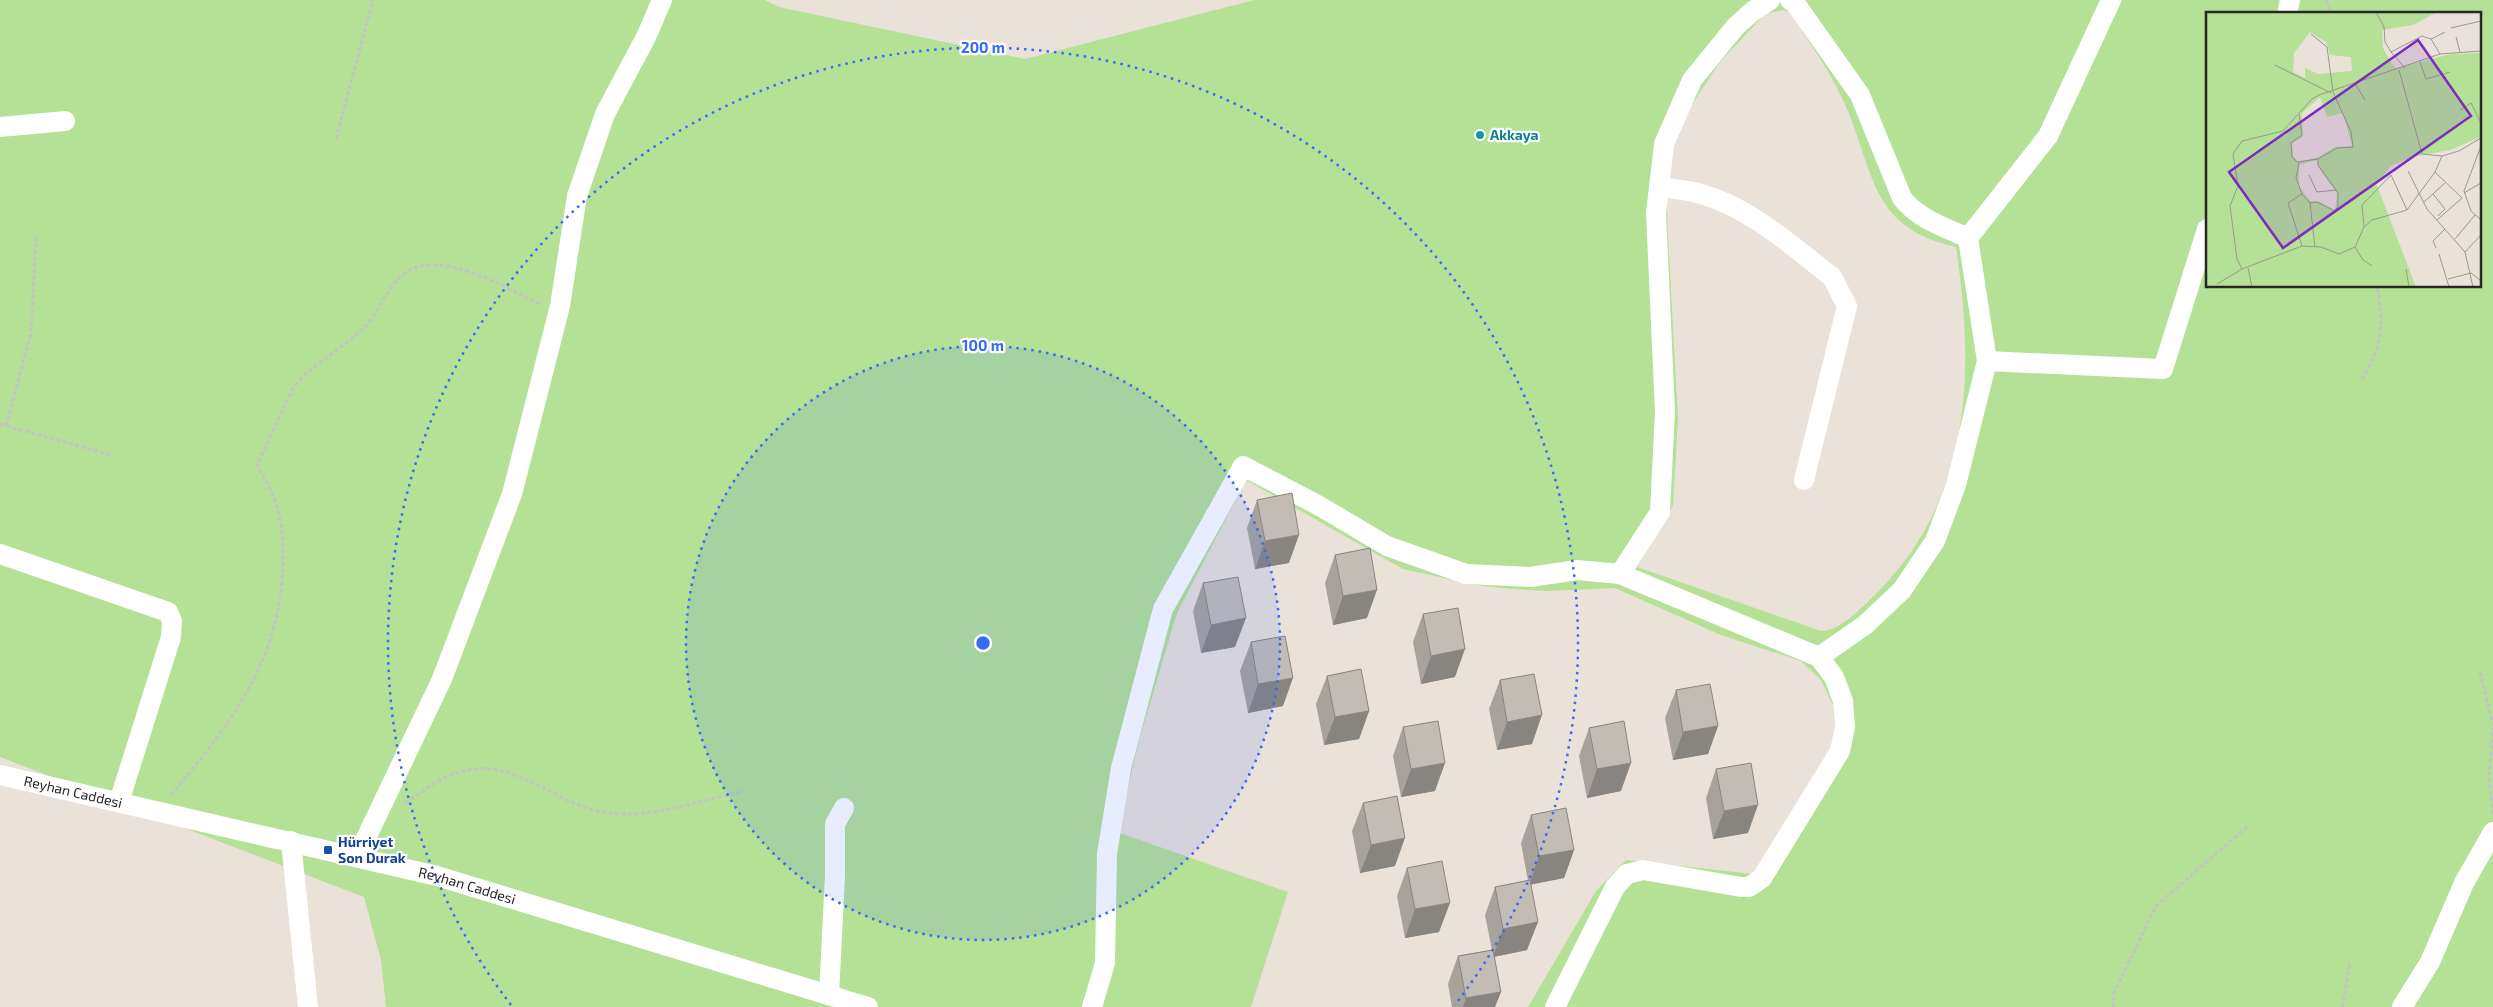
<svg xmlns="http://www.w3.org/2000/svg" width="2493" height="1007" viewBox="0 0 2493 1007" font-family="'Exo 2',sans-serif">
	<rect width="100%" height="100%" fill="#eae1d9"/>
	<path fill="#b4e195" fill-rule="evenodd" d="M0,0H765L779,7L1025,59L1254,0H2493V1007H1528L1596,891L1626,860L1753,874L1832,757L1835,732L1833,705L1821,680L1801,661L1721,635L1615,588L1547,591L1513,589L1475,585L1403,569L1246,480L1177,613L1140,737L1117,832L1288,892L1251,1007H386L381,960L364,897L0,757ZM1784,10L1790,12C1808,41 1829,69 1843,100C1875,169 1867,227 1956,247C1975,373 1972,498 1876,594C1861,608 1842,630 1821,631L1637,567L1673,506L1678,419L1666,199L1670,156L1685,115L1720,62L1765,14ZM2207,14H2479V286H2207Z"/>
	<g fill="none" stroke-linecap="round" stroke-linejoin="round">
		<path stroke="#c3c3c3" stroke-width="3" stroke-dasharray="4 2.5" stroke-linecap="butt" d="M2326,0L2332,14
			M336,139L373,0
			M2362,379C2383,344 2384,326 2377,286
			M0,424L111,455
			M6,426L31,333L36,237
			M2480,672L2493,725
			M171,795C232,722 282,659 283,559C283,538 282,516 273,496C269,485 263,475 257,465L293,388C312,364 341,350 363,329C377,315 385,294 398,279C432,242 506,288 542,305
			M405,803C419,795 432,783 446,777C513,747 548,806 610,813C651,818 700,801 740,792
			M2493,814L2489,781L2493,728
			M2113,1007L2114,993L2156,906L2247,827
			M2342,1007L2350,964"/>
		<g stroke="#fff" stroke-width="20">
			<path d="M1790,0L1795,3L1860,95L1902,198C1918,219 1945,227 1968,238"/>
			<path d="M2287,14L2290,0"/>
			<path d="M0,127L65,121"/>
			<path d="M1659,187C1673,189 1688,190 1701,194C1751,208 1792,246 1832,277L1847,306L1804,480"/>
			<path d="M1987,361L2163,369L2207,229"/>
			<path d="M0,554L168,612L172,621L171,637L119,802"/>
			<path d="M1620,574L1660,512L1665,412L1656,213L1664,144L1692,80L1736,26L1753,11L1770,0"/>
			<path d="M1819,657L1865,625L1902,590L1935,541L1956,485L1987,361L1968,238L2048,136L2111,0"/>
			<path id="s1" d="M0,775L437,876L868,1007"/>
			<path d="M291,841L308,1007"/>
			<path d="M357,857L442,679L512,494L560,306L577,196L605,114L646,37L662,0"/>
			<path d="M829,995L835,876V824L844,808"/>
			<path d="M1092,1007L1105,963L1107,854L1121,768L1163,609L1243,466L1316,504L1387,546L1466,574L1530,577L1577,570L1620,574L1819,657L1834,677L1843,701L1845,727L1840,751L1762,878L1749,887H1741L1643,870L1627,874L1615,887L1555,1007"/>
			<path d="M2402,1007L2430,962L2464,883L2493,832"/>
		</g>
	</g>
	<path fill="#a7a29c" d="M1257,500L1289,563L1255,569L1247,528Z
		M1335,555L1367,618L1333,625L1325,583Z
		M1203,583L1235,647L1201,653L1193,611Z
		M1423,614L1455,677L1421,684L1413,642Z
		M1251,642L1283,706L1248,713L1240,671Z
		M1327,676L1369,711L1359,739L1324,745L1316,704Z
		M1500,680L1532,744L1497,750L1489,709Z
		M1676,690L1718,726L1708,754L1673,760L1665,718Z
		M1403,727L1435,791L1401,797L1393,756Z
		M1589,728L1621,791L1587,798L1579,756Z
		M1716,769L1748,833L1713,839L1706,798Z
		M1363,803L1395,866L1360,873L1352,831Z
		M1531,815L1574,850L1564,878L1531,884L1527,950L1494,957L1495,1007H1452L1448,984L1458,956L1492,950L1485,915L1495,887L1528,881L1521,843Z
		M1407,868L1439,932L1405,938L1397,896Z"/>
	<path fill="#88847f" d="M1299,535L1289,563L1255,569L1265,541Z
		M1377,590L1367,618L1333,625L1343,596Z
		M1246,618L1235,647L1201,653L1211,625Z
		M1465,649L1455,677L1421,684L1431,656Z
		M1293,678L1283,706L1248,713L1258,684Z
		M1369,711L1359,739L1324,745L1335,717Z
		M1542,715L1532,744L1497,750L1507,722Z
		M1718,726L1708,754L1673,760L1683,732Z
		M1445,763L1435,791L1401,797L1411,769Z
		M1631,763L1621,791L1587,798L1597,769Z
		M1758,805L1748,833L1713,839L1724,811Z
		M1405,838L1395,866L1360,873L1371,845Z
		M1574,850L1564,878L1529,885L1539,856Z
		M1450,903L1439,932L1405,938L1415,909Z
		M1538,922L1527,950L1493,957L1503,929Z
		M1501,992L1495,1007H1463L1466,998Z"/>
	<path fill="#c2bcb5" stroke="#88847f" d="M1292,493L1299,535L1265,541L1257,500Z
		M1370,548L1377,590L1343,596L1335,555Z
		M1238,577L1246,618L1211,625L1203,583Z
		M1458,608L1465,649L1431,656L1423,614Z
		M1285,636L1293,678L1258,684L1251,642Z
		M1361,669L1369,711L1335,717L1327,676Z
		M1534,674L1542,715L1507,722L1500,680Z
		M1710,684L1718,726L1683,732L1676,690Z
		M1438,721L1445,763L1411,769L1403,727Z
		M1624,721L1631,763L1597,769L1589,728Z
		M1751,763L1758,805L1724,811L1716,769Z
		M1397,796L1405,838L1371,845L1363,803Z
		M1566,808L1574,850L1539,856L1531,815Z
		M1442,861L1450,903L1415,909L1407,868Z
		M1530,880L1538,922L1503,929L1495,887Z
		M1493,950L1501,992L1466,998L1458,956Z"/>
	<circle cx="983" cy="643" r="297" fill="#386af7" fill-opacity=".12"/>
	<g fill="none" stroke="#386af7" stroke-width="2.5" stroke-dasharray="2.5 5">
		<circle cx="983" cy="643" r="297"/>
		<path d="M511 1005A595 595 0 1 1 1455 1005"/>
	</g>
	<circle fill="#0f9aa8" stroke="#fff" stroke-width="2" cx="1480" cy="135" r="5"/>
	<rect fill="#1a4fb4" stroke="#fff" stroke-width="2" x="323" y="845" width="10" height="10" rx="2.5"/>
	<g text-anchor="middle" stroke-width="4.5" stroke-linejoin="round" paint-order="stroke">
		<g font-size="14" font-weight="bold" fill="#0d838f" stroke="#fff" text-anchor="start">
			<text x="1490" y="140">Akkaya</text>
		</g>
		<g font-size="14" fill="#272727" stroke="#fff">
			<text dy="5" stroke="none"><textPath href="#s1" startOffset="75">Reyhan Caddesi</textPath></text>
			<text dy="5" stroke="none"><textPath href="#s1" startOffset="480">Reyhan Caddesi</textPath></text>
		</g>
		<g font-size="14" font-weight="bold" fill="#164399" stroke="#fff" text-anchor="start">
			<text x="338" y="847">Hürriyet<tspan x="338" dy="16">Son Durak</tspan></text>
		</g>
	</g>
	<g transform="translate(2206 12)">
		<rect width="275" height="275" fill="#eae1d9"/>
		<path d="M0,0H231L207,13L176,18L177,36L186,52L190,56L245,42L275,41V125L244,138L206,145L185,154L170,171L210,275H0ZM104,20L120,30L124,43L145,45L146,59L112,62L99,56V66L87,60L88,41ZM114,85L121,105L137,101L146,134L129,135L112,145L93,150L87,144L86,131L97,125L96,101ZM111,148L112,155L131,181L129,198L112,189H104L93,174V153Z" fill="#b4e195" fill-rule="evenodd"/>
		<path fill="none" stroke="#9c9792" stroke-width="1" d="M170,0L178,15L179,30L185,40M245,16L275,9M250,25L254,40M225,27L239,20M214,50L220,67L244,60M69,53L125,81M199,56L185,40L216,24L225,27L234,42M193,58L216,142L236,144M150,73L159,88M254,98L265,91L275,111M93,102L96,123L85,131L86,145L91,150L112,147L131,136L147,135L145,120L127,80L121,35L105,22M275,134L258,179L265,199L275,208M93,151L90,166L96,182L104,191L109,235M202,159L221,197L259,240L267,275M229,160L256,186M103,163L111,180L130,178M258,181L275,171M96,182L82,191L96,234M227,182L239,197L232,204M218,190L239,171M104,191L111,190L129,199L132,194V181L112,153V147M231,208L256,186M158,215L156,193L185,163L201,198M249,227L269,203M149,235L157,248L166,254M230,236L227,229L239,217M259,240L275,223M233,242L243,275M42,256L46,275M36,257L31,247L24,194L32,174L27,142L36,129L77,119L106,87L113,83L234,42L275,39M200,257L203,275M242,267L265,261L275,269M11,272L36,257L96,234L115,235L133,242L149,235L158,215L166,208L201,198L229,160L236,144L253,139L275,126"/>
		<path fill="#7b2cbf" fill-opacity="0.15" stroke="#7b2cbf" stroke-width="2.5" d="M212,28L265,104L77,236L23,160Z"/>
		<rect width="275" height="275" fill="none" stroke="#272727" stroke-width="2.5"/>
	</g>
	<circle cx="983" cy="643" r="8" fill="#386af7" stroke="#fff" stroke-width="2.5"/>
	<g font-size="15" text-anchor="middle" font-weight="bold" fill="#386af7" stroke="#fff" stroke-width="4.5" stroke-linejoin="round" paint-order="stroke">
		<text x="983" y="53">200 m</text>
		<text x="983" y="351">100 m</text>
	</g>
</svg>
